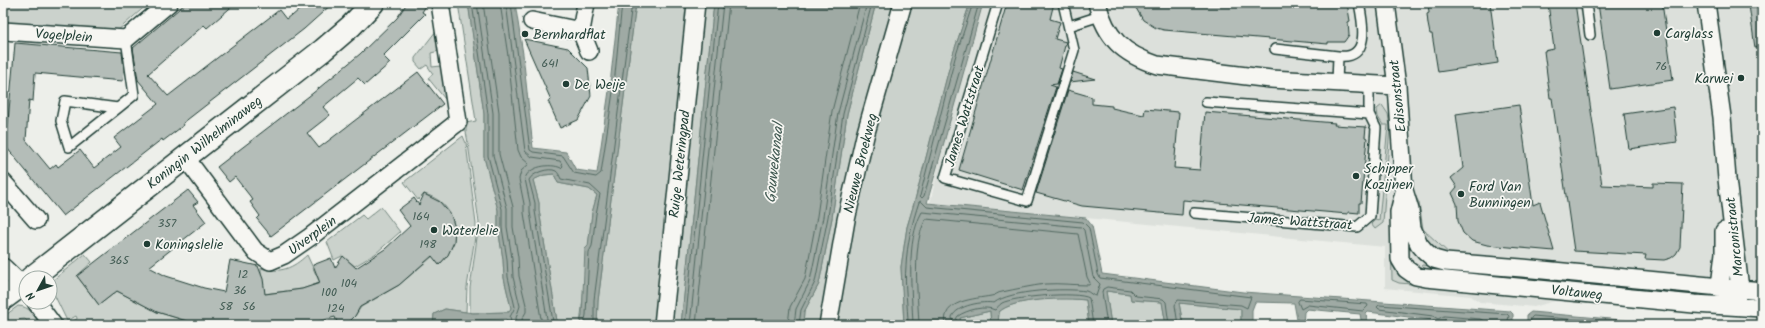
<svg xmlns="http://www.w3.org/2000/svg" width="1765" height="328" viewBox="0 0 1765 328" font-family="Kalam,sans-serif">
	<rect width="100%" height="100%" fill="#edefea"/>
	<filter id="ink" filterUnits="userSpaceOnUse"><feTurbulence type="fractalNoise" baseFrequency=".025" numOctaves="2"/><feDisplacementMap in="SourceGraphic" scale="8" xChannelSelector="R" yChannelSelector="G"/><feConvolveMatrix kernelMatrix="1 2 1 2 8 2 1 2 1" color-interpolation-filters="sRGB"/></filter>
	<g filter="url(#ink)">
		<path fill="#dce0db" d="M981,3H1762V319L1554,301L1534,307L1480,302L1471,296L1385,288V247L930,203L970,29Z"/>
		<path fill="#cbd2cc" stroke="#758880" d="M5,3H149L116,32L4,25Z
			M458,3H468L469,8L484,114V157L498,210V228L503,259L504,278L511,308L509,312L470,313V288L479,223L468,143L466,132V123L476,121Z
			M636,3H714L681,325H597L598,301Z
			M876,3H900L821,325H803L804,312L819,284L832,218L847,114Z
			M911,3H970L952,57L915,200L907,227L901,267L904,325H832L857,192Z
			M436,31L439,51L431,53L432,67L441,66L445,99L428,78L433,74L427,65L421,69L415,62V58Z
			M1382,105L1388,114L1390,126L1383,223L1375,229L1371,224L1375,220L1379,221L1388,125H1383L1378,117L1377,109Z
			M463,136L466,143L476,224L475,237L467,287L466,312L445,309L434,314L433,325H393L380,321L375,323L374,325H346L355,316L361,307L399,285L433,256L439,265C464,243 458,202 424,194L418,200L404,182Z
			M554,174L558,183L589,189L597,195L592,213L580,325H560L557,321L539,210V203L533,180L544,175Z
			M1414,193L1419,203L1423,229L1454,258L1451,260L1428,247L1416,217Z
			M1394,196L1401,275L1411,282L1423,285L1399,283L1392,280L1391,233Z
			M381,207L400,232L375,254L355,266L342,256L334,260L327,242L362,215L366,219Z
			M85,254L92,262L77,276L99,305L117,291L157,312L200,325H69L68,323L77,319V318L76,316L67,321L52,290V281Z
			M307,255L320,283L302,289L264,294C265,285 260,276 261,268C280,274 293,268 307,255Z
			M1422,265L1513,273L1515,275L1514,282L1427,272L1420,268Z
			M1106,291L1130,294L1131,300L1162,302L1166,325H1111Z
			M1066,298L1086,300L1089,325H998L999,312C1011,300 1049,299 1066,298Z
			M1179,303L1241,309V325H1183Z
			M18,306C30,306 34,316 40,325H31L25,319C16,319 12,325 3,325V317Z
			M990,311L991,325H962L960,318Z"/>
		<path fill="#9faaa4" stroke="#6c7e77" d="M468,3H515L523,54L533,148L566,152L576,170L597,173L610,84L619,3H636L598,301L597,325H580L582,315L585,249L588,246L592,213L597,195L589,189L558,183L554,174L544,175L533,180L539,203V210L557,321L560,325H507L508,324L506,319L441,321L440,325H433L434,314L445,309L473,313L509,312L511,308L504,278L503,259L498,228V210L484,157V114Z
			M714,3H876L847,114L832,218L819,284L804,312L803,325H681Z
			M970,3H983L927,203L1086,218L1092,226L1102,274L1243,292L1510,311L1513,314V322L1509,325H1505L1444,320L1442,325H1434L1433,320L1368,312L1366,314L1368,325H1362L1360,314L1307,309L1304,312L1303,325H1298L1294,303L1255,302L1252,310V325H1241V309L1179,303L1183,325H1166L1162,302L1131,300L1130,294L1106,291L1111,325H1089L1086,300C1066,298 1013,298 999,312L998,325H991L990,311L960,318L962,325H904L901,267L907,227L915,200L952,57Z
			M1531,312L1667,324L1683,325H1527V315Z"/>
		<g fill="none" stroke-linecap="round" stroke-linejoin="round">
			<path stroke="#526961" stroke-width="1" d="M472,3L488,114V156L502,209V228L507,259L508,277L515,307L510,317L512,325
				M477,3L493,113V155L507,208V227L512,258L513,277L520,306L516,318L517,325
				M483,3L499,112V154L513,207V227L518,257L519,276L526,305V312L522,319L523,325
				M500,3L508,56L518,150L521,157L529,164L521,171L519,179L524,204V213L542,325
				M506,3L525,151L532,157L560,161L563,166L561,168C551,163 528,166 525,179L530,203V212L548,325
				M511,3L530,150L533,152L563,156L574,173L596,177L601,173L614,85L622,3
				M973,3L955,58L923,184L920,196L922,198L924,196L979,3
				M1300,299L1367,304L1368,306L1363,311L1308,305L1301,309L1298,302Z
				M554,325L553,322L535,211V203L529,180C532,173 549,167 556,171C558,172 560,177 561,179L590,185L600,194L596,214L592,246L589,252L586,315L584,325
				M594,325V300L632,3
				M685,325L718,3
				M690,325L723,3
				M696,325L729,3
				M788,325L790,307L805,279L817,216L832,111L860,3
				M794,325L796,309L810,281L823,217L838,113L867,3
				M799,325L801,310L815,282L828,217L843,114L872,3
				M908,325C908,305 904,286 906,266C907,244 912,223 919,202L921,201L927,207L1083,222L1089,228L1098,274L1100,278L1251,297L1247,308L1241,305L1178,300L1175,305L1178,325
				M913,325C912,291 905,242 922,212L1081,227L1084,230L1093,277L1100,284L1096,296C1092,296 1090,292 1086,291C1065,288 1010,290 994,303C983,301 957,305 952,317L953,325
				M919,325C918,295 911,245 926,219L1078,234L1087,277L1090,283L1089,285C1074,285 1060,283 1045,284C1031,286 1016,289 1002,292C998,292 995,296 991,296C975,299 940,300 946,325
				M958,325L956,319L958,316C967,310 985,305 995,310C997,308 999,305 1002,303C1013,297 1077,291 1089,298L1093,325
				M1107,325L1102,292L1103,289L1107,287L1130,290L1136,296L1163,299L1166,302L1169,325
				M1485,325L1484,321L1480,319L1444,316L1438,319L1433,316L1379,309L1377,307L1379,305L1507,314L1509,316L1507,325
				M1530,325L1531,318L1533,316L1634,325
				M1535,325L1537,322L1576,325"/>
		</g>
		<path fill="#b4bdb8" stroke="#1f3d34" d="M186,3H236L207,28L204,25L148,74L168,96L279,10L286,19L291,15L292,16L307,3H333L304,29L183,123L184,125L163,141L162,139L63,216L7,148L6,144L15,43L122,52L124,70L123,81L35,73L33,101L29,100L26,140L50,169L56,164L58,167L80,150L94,168L121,147L114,138L158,104L138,80L133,48Z
			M407,3H428L422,12L425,14L383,56L390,63L365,85L358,78L323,107L330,115L307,133L319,148L418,72L443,104L271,236L257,219L260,216L250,202L253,200L235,177L229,182L217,167L313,93L360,54L397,18Z
			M1007,3H1054L1050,19L1060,22L1055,39L1066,42L1059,68L1062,69L1057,84L1050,85L1056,87L1023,190L959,170Z
			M1133,3H1347L1350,21L1348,22L1349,35L1344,42H1328V44L1164,30L1156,28L1143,20Z
			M1428,3H1490L1498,63L1438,72L1432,34H1430L1428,24L1427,14L1429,13Z
			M1548,3H1575L1602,185L1653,187V183L1683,184L1680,247L1676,254L1671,258L1664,260L1645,259L1646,255L1574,251L1552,98H1550L1544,51L1554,49Z
			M1598,3H1662L1673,80L1610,89Z
			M1762,3V47L1755,48L1749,5Z
			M524,39L568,48L588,68L591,96L578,120L560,128L548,101L551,100Z
			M1073,72L1095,79L1070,82Z
			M1068,90L1092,97V104L1112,106V108L1129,112L1144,115L1145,109L1179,112L1174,168L1200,170L1205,112L1335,123L1334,125L1366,127L1365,137L1367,138L1361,203H1359V213L1348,212V214L1183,200L1182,215L1082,206L1036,193Z
			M1519,105L1533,205L1540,202L1554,251L1487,245L1472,241L1463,233L1458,221L1457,204L1452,193L1457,187L1451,178L1463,168L1456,114Z
			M1673,107L1677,142L1629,149L1624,114Z
			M188,190L198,202L193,205L206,222L149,267L166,276L204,288L224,292L230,260L258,266L263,279L265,294L302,289L320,283L313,265L331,258L335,268L343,256L356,268L385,249L410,226L398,210L414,198L419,205L424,194L440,202L451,215L455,228L454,242L448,255L439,265L432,256L399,285L360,307L355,316L346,325H338L335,317L306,325H200L157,312L117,291L99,305L77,276Z"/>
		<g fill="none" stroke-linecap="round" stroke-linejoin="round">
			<g stroke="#1f3d34" stroke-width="12">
				<path id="lane" d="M998,3L945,178L1027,201L1074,50L1063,3
					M1586,3L1590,35
					M1069,26L1100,16
					M1275,49L1338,56L1337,83
					M1338,56C1371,60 1363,23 1359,3
					M1369,84V114
					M118,108L69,147L61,121L65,101L118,108L134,95L126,39
					M1194,213L1357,227L1370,216L1376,128L1369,114L1206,102"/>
			</g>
			<g stroke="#1f3d34" stroke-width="20">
				<path id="street" d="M1097,3C1106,38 1123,54 1157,65L1271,79L1397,86
					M1386,3L1397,86L1404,190L1410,210L1412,228L1419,244L1425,251L1434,259L1445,262L1522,268L1762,291
					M1706,3L1722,117L1727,179L1740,289L1736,298
					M532,21L581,31L586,3
					M3,31L126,39L169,3
					M581,31L589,51
					M185,157L255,251L270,261L284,255L310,237L458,122L440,3
					M3,182L36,220
					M1404,192L1399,212L1400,259L1406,269L1416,276L1426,278L1694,304L1762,308
					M1724,231V253L1720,286L1725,295
					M3,267L26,289
					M36,302L53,325
					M663,325L696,3
					M828,325L846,220L865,136L903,3"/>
			</g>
			<g stroke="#1f3d34" stroke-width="25">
				<path id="secondary" d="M31,278L323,50L351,26L373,3
					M3,299L26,282"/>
			</g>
			<use href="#lane" stroke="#f6f6f2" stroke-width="9"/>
			<use href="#street" stroke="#f6f6f2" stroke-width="17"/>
			<use href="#secondary" stroke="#f6f6f2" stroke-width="22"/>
		</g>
	</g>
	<g fill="#1f3d34" stroke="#f6f6f2" stroke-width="1.5">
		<circle cx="1657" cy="33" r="4"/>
		<circle cx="525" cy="34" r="4"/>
		<circle cx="1741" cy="78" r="4"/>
		<circle cx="566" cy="84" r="4"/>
		<circle cx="1356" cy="176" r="4"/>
		<circle cx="1461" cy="194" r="4"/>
		<circle cx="434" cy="230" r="4"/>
		<circle cx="147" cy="244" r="4"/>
	</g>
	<g text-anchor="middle" stroke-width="3.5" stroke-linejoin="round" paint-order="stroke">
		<g font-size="12" fill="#445d55">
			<text x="550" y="67">641</text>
			<text x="1661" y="70">76</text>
			<text x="421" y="220">164</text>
			<text x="167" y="227">357</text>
			<text x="428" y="248">198</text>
			<text x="119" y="264">365</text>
			<text x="243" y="278">12</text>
			<text x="349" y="287">104</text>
			<text x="240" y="294">36</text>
			<text x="329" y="296">100</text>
			<text x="226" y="310">58</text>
			<text x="249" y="310">56</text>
			<text x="336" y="312">124</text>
		</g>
		<g font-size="14" fill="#1f3d34" stroke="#f6f6f2" text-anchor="start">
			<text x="1665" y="38">Carglass</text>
			<text x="533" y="39">Bernhardflat</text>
			<text x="1733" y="83" text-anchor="end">Karwei</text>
			<text x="574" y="89">De Weije</text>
			<text x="1364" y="173">Schipper<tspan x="1364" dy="16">Kozijnen</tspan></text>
			<text x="1469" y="191">Ford Van<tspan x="1469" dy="16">Bunningen</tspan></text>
			<text x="442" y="235">Waterlelie</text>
			<text x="155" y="249">Koningslelie</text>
		</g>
		<g font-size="14" fill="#1f3d34" stroke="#f6f6f2">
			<text transform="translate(64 35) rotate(4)" y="5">Vogelplein</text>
			<text transform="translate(1397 96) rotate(-96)" y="5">Edisonstraat</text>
			<text transform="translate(964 116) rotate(-73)" y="5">James Wattstraat</text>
			<text transform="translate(204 142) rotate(-38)" y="5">Koningin Wilhelminaweg</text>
			<text transform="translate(860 163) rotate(-76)" y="5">Nieuwe Broekweg</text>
			<text transform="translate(679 164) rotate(-84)" y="5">Ruige Weteringpad</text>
			<text transform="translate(1300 221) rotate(4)" y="5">James Wattstraat</text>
			<text transform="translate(312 235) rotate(-36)" y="5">Uiverplein</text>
			<text transform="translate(1734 237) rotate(-96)" y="5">Marconistraat</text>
			<text transform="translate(1577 292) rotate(6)" y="5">Voltaweg</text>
		</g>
		<g font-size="15" font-style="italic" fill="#3f5850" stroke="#f6f6f2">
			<text transform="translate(774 163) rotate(-84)" y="5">Gouwekanaal</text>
		</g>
	</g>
	<rect width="1765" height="328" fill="none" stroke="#f6f6f2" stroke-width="16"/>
	<rect x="8" y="8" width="1749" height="312" fill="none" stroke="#1f3d34" stroke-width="1.5" filter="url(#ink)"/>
	<g transform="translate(38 290) rotate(230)"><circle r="19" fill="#f6f6f2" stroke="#a0aca6"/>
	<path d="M0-3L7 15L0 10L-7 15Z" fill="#1f3d34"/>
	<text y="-6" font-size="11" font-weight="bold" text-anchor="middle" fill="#1f3d34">N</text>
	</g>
</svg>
